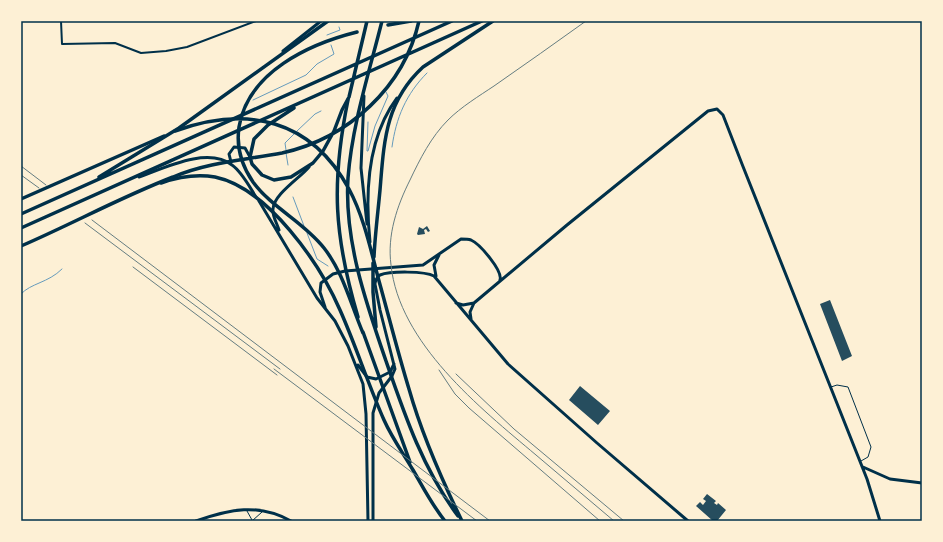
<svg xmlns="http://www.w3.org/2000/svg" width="943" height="542" viewBox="0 0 943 542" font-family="'IBM Plex Sans',sans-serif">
	<rect width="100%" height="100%" fill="#fdf0d5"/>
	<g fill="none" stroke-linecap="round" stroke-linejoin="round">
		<path stroke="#669bbc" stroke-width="1" d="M327,35L340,30L339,27
			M253,100L306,75L317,64L334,54L331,45
			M368,122L367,151H368L375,126L388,96L386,92
			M297,131L315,114L321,111
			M392,147C396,118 406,94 427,73
			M286,150L285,143L295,133
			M286,153L288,165
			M293,197L304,226
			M307,233L317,259L328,266
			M21,294C31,283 48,283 62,269"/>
	</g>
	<path fill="#264d5e" d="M427,226L430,231L428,232L426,229L424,230L425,234L418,235L417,234L419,227L423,229Z
		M830,300L852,356L842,361L820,304Z
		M580,386L610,411L598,425L569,400Z
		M707,494L716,501L714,503L717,505L718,503L726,510L717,521H713L696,506L700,502L703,505L706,501L703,499Z"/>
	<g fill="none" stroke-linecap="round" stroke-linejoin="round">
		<path stroke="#003049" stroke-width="1" d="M831,387L837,385L848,387L871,447L868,457L861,461
			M247,511L252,520
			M252,521L262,512"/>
		<path stroke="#003049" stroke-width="2" d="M61,21L62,44L115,43L141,53L166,51L187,47L256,21"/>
		<path stroke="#003049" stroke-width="3" d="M283,51L321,21
			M436,276L434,265L439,255
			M375,283C376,279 377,277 380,275C390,271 425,271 434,276L508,364L597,443L688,521
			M456,303L463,305L474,303L567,225L708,111L717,109L723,115L742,164L867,479L880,521
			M325,307L320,292L321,283L333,274L345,271L423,265L461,239C465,239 468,239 471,240C480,244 503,271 500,280
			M471,319L470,312L474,303
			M863,467L890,479L922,483
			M196,521C230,509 258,503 291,521"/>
		<path stroke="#003049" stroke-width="3" d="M364,96L361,168L367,224
			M231,162L229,154L234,147L245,148L250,157
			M139,177C164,168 208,146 232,165C242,172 249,186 256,197
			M259,201L317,298L335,321L348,346L363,384L366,414L368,521
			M279,230C277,223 272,216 273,209C274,194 300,178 309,167
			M370,242C365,194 367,138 397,98
			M358,365L367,377L376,379L390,372L394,364
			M373,521V413L379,393L392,376L395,369L380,310L374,279"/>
		<path stroke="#003049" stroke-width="3.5" d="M382,21C369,73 352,125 348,178C344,240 366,303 386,361C405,416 423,469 458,516
			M388,25L411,21
			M357,32C309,44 248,72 239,127C236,147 242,166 253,182C272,208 304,222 324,248C343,272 351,305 363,333
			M348,100C331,183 334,236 358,317
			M175,131C247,105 311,119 349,189C364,217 371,251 379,281C389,317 398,353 409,389C422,435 441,478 462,521
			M161,183C178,177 197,174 215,177C268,188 320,264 340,310C356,346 368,384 384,420C392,438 403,453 413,470C423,487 432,505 445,521
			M21,199L164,136
			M374,257C375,235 378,212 380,190C384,142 385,102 423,67L493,21
			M373,263V292L376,327
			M363,332L410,462"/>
		<path stroke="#003049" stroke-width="3.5" d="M294,108L268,125L254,139L250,157L252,164L262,175L274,180L291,177L313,163L323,151L334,131L342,110L349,97L367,21
			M99,177L179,128L328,21
			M21,214L452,21
			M21,228L482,21
			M21,246C72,224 121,197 173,177C208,162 245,160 282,153C349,138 404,87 419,21"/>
		<path stroke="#657d81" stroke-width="1" d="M586,21C556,43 525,64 494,86C479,96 461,107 448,120C431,137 420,159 410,180C397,206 387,235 391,265C399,343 480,408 536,455C562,477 588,499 614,521
			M21,166L46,185
			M21,175L39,188
			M92,220L490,521
			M85,223L280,369
			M133,267L277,375
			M274,369L477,521
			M439,370L455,394L469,408L600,521
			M456,374L514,429L624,521"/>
	</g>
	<rect width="943" height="542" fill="none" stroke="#fdf0d5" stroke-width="44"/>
	<rect x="22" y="22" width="899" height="498" fill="none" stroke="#003049" stroke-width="1.5"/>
</svg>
